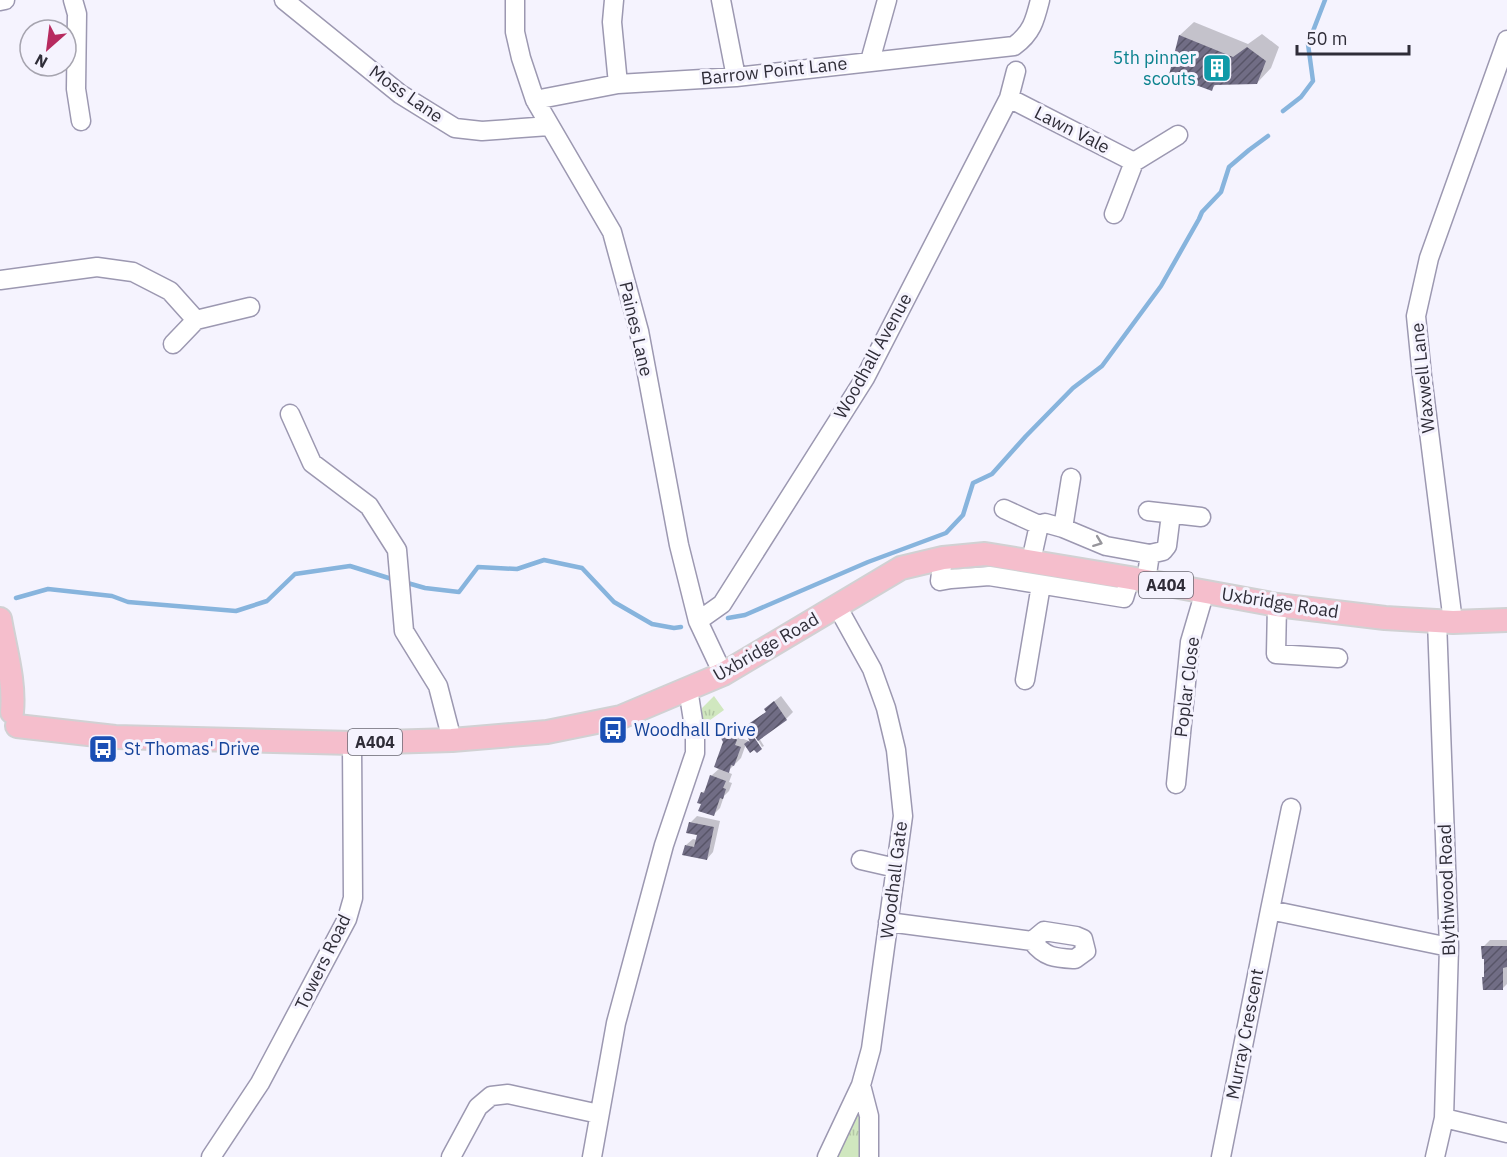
<svg xmlns="http://www.w3.org/2000/svg" width="1507" height="1157" viewBox="0 0 1507 1157" font-family="'IBM Plex Sans',sans-serif">
	<defs>
		<pattern id="grass-tufts" width="24" height="20" patternUnits="userSpaceOnUse" patternTransform="scale(1.5)"><rect width="24" height="20" fill="#d0e7bf"/><path d="M3 7l-1-3M5 7V3M7 7l1-3M15 17l-1-3M17 17v-4M19 17l1-3" fill="none" stroke="#b3c6a5"/></pattern>
		<pattern id="building-hatch" width="6" height="6" patternUnits="userSpaceOnUse" patternTransform="scale(1.5)"><rect width="6" height="6" fill="#716d85"/><path d="M-1 1l2-2M0 6l6-6M5 7l2-2" fill="none" stroke="#585568"/></pattern>
	</defs>
	<rect width="100%" height="100%" fill="#f5f3fe"/>
	<path fill="url(#grass-tufts)" d="M714,696L724,710L706,723L702,718V708Z
		M861,1085L869,1157H827Z"/>
	<path fill="#0003" d="M1194,22L1248,44L1262,34L1279,47L1271,68L1257,83L1217,84L1211,89L1171,74L1180,35Z
		M781,696L793,712L786,719L759,738L764,746L762,747L749,725L767,711L772,703Z
		M737,727L742,733L741,738L749,741L751,740L760,749L746,744L741,758L727,772L732,774L729,782L732,783L729,791L724,796L720,808L714,814L703,803L702,793L708,787L711,776L720,768L725,742L722,738L729,732Z
		M697,816L720,821L713,852L707,859L686,845L693,839L697,840L698,834L690,823Z
		M1490,940H1507V984L1502,989L1486,976L1483,947Z"/>
	<g fill="none" stroke-linecap="round" stroke-linejoin="round">
		<path stroke="#87b4dd" stroke-width="4.5" d="M1283,111L1301,97L1313,81L1308,44L1325,0
			M404,582L425,588L459,592L478,567L517,569L544,560L582,568L614,602L652,624L674,628L681,627
			M16,598L48,589L112,596L128,602L236,611L267,601L295,574L350,566L395,580
			M728,618L745,615L868,562L946,533L963,515L973,483L992,474L1026,436L1073,388L1102,366L1161,286L1199,219L1202,212L1221,192L1229,167L1249,150L1268,136"/>
	</g>
	<path fill="url(#building-hatch)" d="M1179,35L1233,57L1247,47L1266,61L1257,84L1214,85L1212,91L1169,75Z
		M774,701L787,720L758,741L747,725L766,712L764,709Z
		M750,731L762,749L757,753L754,750L750,753L744,744L748,741L750,742L746,734Z
		M730,732L737,740L735,745L741,747L734,766L731,765L729,773L714,767L723,742L721,738Z
		M710,775L726,781L723,788L726,789L723,799L720,798L714,816L698,811L701,804L697,803L701,792L704,793Z
		M689,822L714,827L707,860L682,855L685,845L694,847L697,835L686,833Z
		M1481,946H1507V967L1503,968V990H1483L1482,977H1484V959H1482Z"/>
	<g fill="none" stroke-linecap="round" stroke-linejoin="round">
		<g stroke="#9c98b1" stroke-width="21">
			<path id="minor" d="M73,0L77,14L76,89L81,121
				M284,0L400,94L455,128L482,131L549,126
				M515,0V32L521,58L535,100L612,232L639,331L679,545L698,621L723,674
				M614,0L612,22L618,84
				M721,0L736,77
				M0,1L5,0
				M870,61L887,0
				M1009,98L1134,162L1114,214
				M535,100L618,84L736,77L1014,46C1032,33 1035,20 1040,0
				M1134,162L1178,135
				M0,280L97,267L133,272L170,291L196,320
				M173,344L196,320L250,307
				M290,414L312,463L369,506L397,550L404,631L438,686L452,740
				M1004,509L1039,525
				M1148,511L1201,517
				M1063,528L1071,478
				M1150,554L1163,551L1167,546L1171,514
				M943,558L940,581L951,579L989,576L1124,598L1130,578
				M1031,561L1039,525L1045,523L1063,528L1106,546L1150,554L1146,581
				M1277,605L1276,654L1338,658
				M698,621L722,604L865,378L1009,98L1016,71
				M1453,622L1422,376L1416,316L1429,258L1507,40
				M1025,680L1041,585
				M1176,784L1190,642L1205,591
				M861,860L896,868
				M1270,910L1291,808
				M888,922L1032,941L1044,931L1076,936L1083,939L1086,951L1075,959C1056,958 1045,958 1032,941
				M861,1085L869,1116V1157
				M1444,1118L1507,1133
				M211,1157L260,1083L347,919L353,898L352,743
				M451,1157L478,1107L491,1096L508,1094L599,1114
				M592,1157L616,1023L664,845L695,753V733L688,689
				M827,1157L861,1085L871,1049L903,816L896,750L886,708L872,669L837,606
				M1221,1157L1270,910L1449,947
				M1435,1157L1444,1118L1449,947L1437,621"/>
		</g>
		<g stroke="#d1d1d3" stroke-width="26">
			<path id="major" d="M0,619C5,649 15,681 12,712
				M17,726L115,737L352,743L452,740L547,732L621,717L723,674L901,568L943,558L985,554L1130,578L1277,605L1385,618L1453,622L1507,620"/>
		</g>
		<use href="#minor" stroke="#fff" stroke-width="18"/>
		<use href="#major" stroke="#f5becc" stroke-width="22"/>
	</g>
	<defs><path id="oneway-chevron" d="M-2-3.5L2.5 0L-2 3.5" fill="none" stroke-width="1.6" stroke-linecap="round" stroke-linejoin="round" transform="scale(1.5)"/></defs>
	<use stroke="#97969c" href="#oneway-chevron" transform="translate(1098 542) rotate(21)"/>
	<defs>
		<g id="building-square" transform="scale(1.5)"><rect x="-9" y="-9" width="18" height="18" rx="4" fill="#0f9aa8" stroke="#f5f3fe"/><path d="M-4-6H4V6H1V3H-1V6H-4ZM-2.5-4.3h1.7v1.8h-1.7ZM.8-4.3h1.7v1.8H.8ZM-2.5-1h1.7V.8h-1.7ZM.8-1h1.7V.8H.8Z" fill="#fff"/></g>
		<g id="bus-square" transform="scale(1.5)"><rect x="-9" y="-9" width="18" height="18" rx="4" fill="#1a4fb4" stroke="#f5f3fe"/><path d="M-5-6H5V4H4V6H2V4H-2V6H-4V4H-5ZM-3.5-4V0h7V-4ZM-3.5 1.2v1.5H-2V1.2ZM2 1.2v1.5H3.5V1.2Z" fill="#fff"/></g>
	</defs>
	<g fill-rule="evenodd">
		<use href="#building-square" x="1217" y="68"/>
		<use href="#bus-square" x="613" y="730"/>
		<use href="#bus-square" x="103" y="749"/>
	</g>
	<g text-anchor="middle" stroke-width="6" stroke-linejoin="round" paint-order="stroke">
		<g fill="#f5f3fe" stroke="#6a6873" stroke-width="1.5">
			<rect x="1139" y="572" width="54" height="26" rx="4.5"/>
			<rect x="348" y="729" width="54" height="26" rx="4.5"/>
		</g>
		<g font-size="16" font-weight="bold" fill="#2f2d38">
			<text x="1166" y="591">A404</text>
			<text x="375" y="748">A404</text>
		</g>
		<g font-size="18" fill="#0d838f" stroke="#f5f3fe" text-anchor="end">
			<text x="1196" y="64">5th pinner<tspan x="1196" dy="21">scouts</tspan></text>
		</g>
		<g font-size="18" fill="#2f2d38" stroke="#f5f3fe">
			<text transform="translate(774 71) rotate(-6)" y="6">Barrow Point Lane</text>
			<text transform="translate(406 94) rotate(35)" y="6">Moss Lane</text>
			<text transform="translate(1072 130) rotate(27)" y="6">Lawn Vale</text>
			<text transform="translate(636 329) rotate(77)" y="6">Paines Lane</text>
			<text transform="translate(873 356) rotate(-61)" y="6">Woodhall Avenue</text>
			<text transform="translate(1423 378) rotate(-96)" y="6">Waxwell Lane</text>
			<text transform="translate(1280 603) rotate(9)" y="6">Uxbridge Road</text>
			<text transform="translate(766 647) rotate(-30)" y="6">Uxbridge Road</text>
			<text transform="translate(1187 687) rotate(-83)" y="6">Poplar Close</text>
			<text transform="translate(894 880) rotate(-83)" y="6">Woodhall Gate</text>
			<text transform="translate(1447 890) rotate(-92)" y="6">Blythwood Road</text>
			<text transform="translate(323 962) rotate(-64)" y="6">Towers Road</text>
			<text transform="translate(1245 1034) rotate(-79)" y="6">Murray Crescent</text>
		</g>
		<g font-size="18" fill="#164399" stroke="#f5f3fe" text-anchor="start">
			<text x="634" y="736">Woodhall Drive</text>
			<text x="124" y="755">St Thomas' Drive</text>
		</g>
	</g>
	<g transform="translate(48 48) rotate(208)"><circle r="28" fill="#f5f3fe" stroke="#a6a4af" stroke-width="1.5"/>
	<path d="M0-4.5L10 22L0 15L-10 22Z" fill="#b72a5f"/>
	<text y="-9" font-size="16" font-weight="bold" text-anchor="middle" fill="#2f2d38">N</text>
	</g>
	<path d="M1297 45v9h112v-9" fill="none" stroke="#2f2d38" stroke-width="3"/>
	<text x="1306" y="45" font-size="18" fill="#2f2d38" stroke="#f5f3fe" stroke-width="4.5" paint-order="stroke">50 m</text>
</svg>
